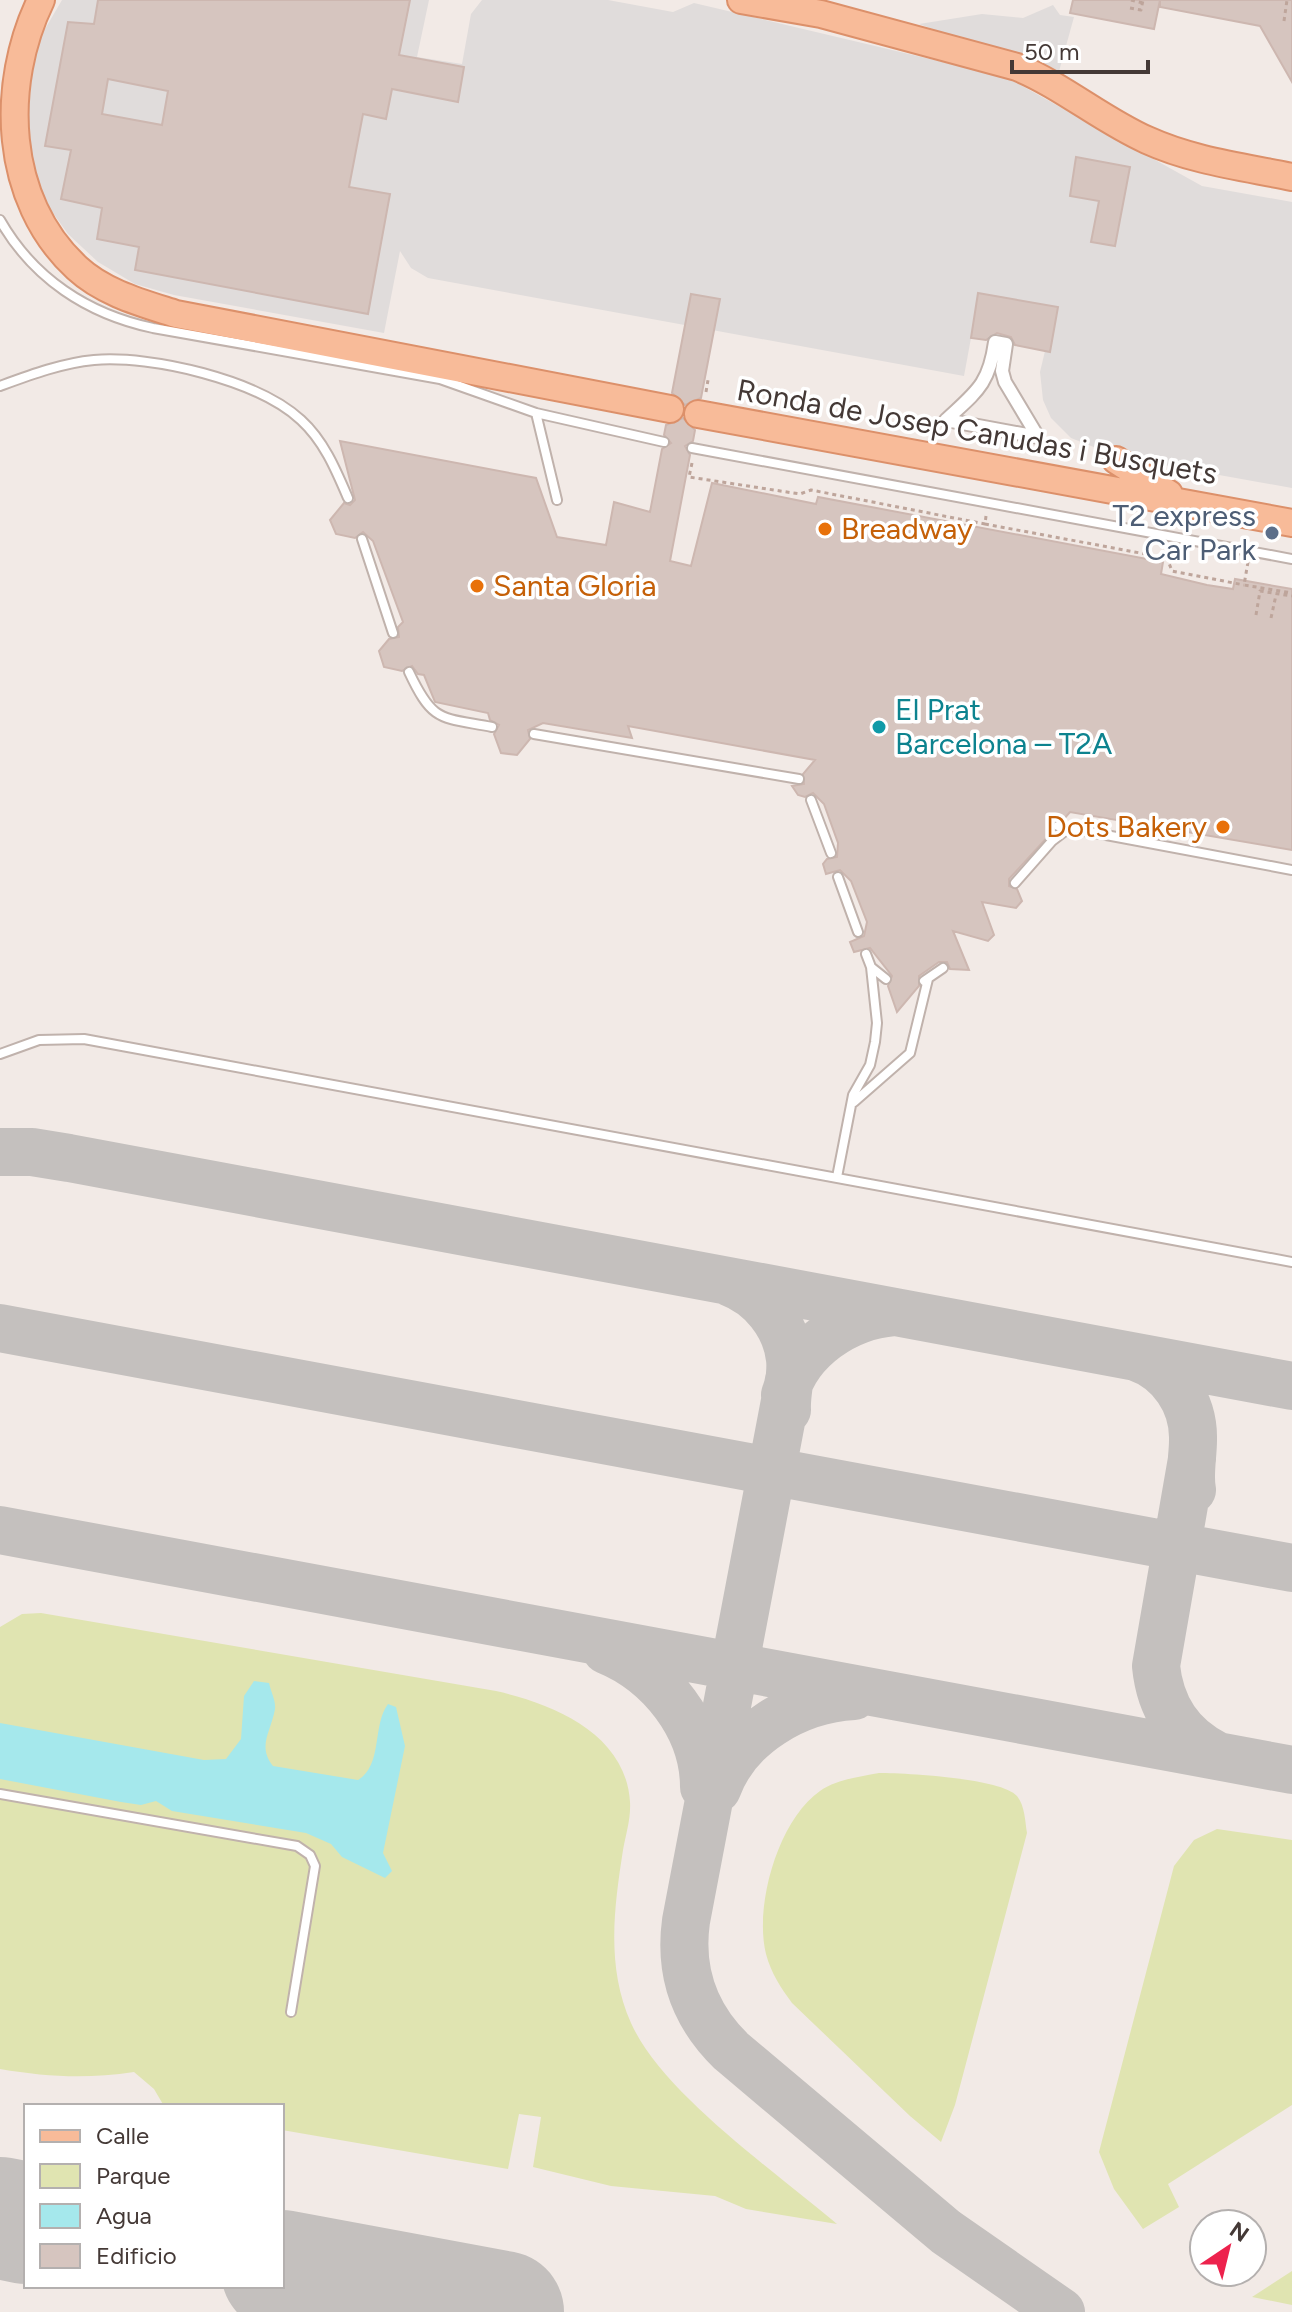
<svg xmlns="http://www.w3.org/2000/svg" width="1292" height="2312" viewBox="0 0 1292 2312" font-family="Figtree,sans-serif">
	<rect width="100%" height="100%" fill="#f2eae6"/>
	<path fill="#e0e4b1" d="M41,1613L496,1691C554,1704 626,1734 630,1802C631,1818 626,1834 623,1850C614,1908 606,1967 631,2023C663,2094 776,2172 837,2224L746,2209L715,2196L611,2186L533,2167L541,2117L519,2114L508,2169L282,2130V2106H164L154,2089L134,2072C87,2079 47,2077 0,2069V1627L22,1614Z
		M879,1773C905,1773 1001,1778 1017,1796C1025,1806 1025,1821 1027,1833L955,2105L941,2142L910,2116L792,2003C781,1988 771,1973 766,1954C754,1906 778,1820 820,1791C837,1779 859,1777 879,1773Z
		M1217,1829L1292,1840V2105L1168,2184L1179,2207L1143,2229L1114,2189L1099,2152L1174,1866L1194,1840Z
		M1292,2271V2305L1252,2297Z"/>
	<path fill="#e0dcdb" d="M62,0H429L417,57L462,64L471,14L482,0H608L673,12L694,3L1006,77L1202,186L1292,202V488L1119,457L1071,438L1051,418L1043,400L1040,372L1045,351L995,342L971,338L964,376L428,278L411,268L400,251L384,333L174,295L135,284L98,262L68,234L43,199L25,143L27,77L38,41Z
		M1053,5L1060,15L1074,17L1058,75L919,24L982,14L1023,18Z"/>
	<path fill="#a5e8ec" d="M254,1681L269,1683C271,1692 276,1701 275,1709C271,1732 257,1746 273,1766L358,1780C383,1765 372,1725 388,1704L396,1707L405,1746L383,1853L392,1871L385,1878L342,1857L331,1844L306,1833L172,1811L156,1801L141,1805L121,1802L0,1779V1723L204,1760L226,1759L241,1739L244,1696Z"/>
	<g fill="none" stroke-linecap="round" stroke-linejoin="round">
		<path stroke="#c4c0be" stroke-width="48" d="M0,1152H32L69,1158L1292,1386
			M729,1282C761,1294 786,1324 790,1359C792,1376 786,1393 787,1410
			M0,1328L1292,1568
			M1136,1357C1171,1369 1194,1403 1193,1440C1193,1456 1189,1474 1192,1490
			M789,1380L686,1921C679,1972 694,2015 731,2051L946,2232L1061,2312
			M785,1395C798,1348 846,1316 894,1312
			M1192,1459L1156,1666C1160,1706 1179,1737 1216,1755
			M0,1530L1292,1770
			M606,1650C660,1672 704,1727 704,1787
			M717,1789C737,1734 797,1699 854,1696"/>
		<path stroke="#c4c0be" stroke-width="122" d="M0,2218L26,2223
			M282,2271L503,2312"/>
	</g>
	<path fill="#d6c5bf" stroke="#cdb7b0" stroke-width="2" fill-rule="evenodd" d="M98,0H410L399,55L464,67L458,102L392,89L386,119L363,114L349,187L390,194L368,314L135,270L139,247L97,239L102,208L61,199L71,150L45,146L68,22L94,24ZM108,79L168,91L162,125L102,114Z
		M1073,0H1160L1154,29L1070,13Z
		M1160,0H1292V82L1260,26L1160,7Z
		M1076,157L1130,167L1115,246L1091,242L1099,201L1070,196Z
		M978,293L1058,307L1050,352L1015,345L1011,337L997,333L986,340L971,338Z
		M691,294L720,299L701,398L685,405L672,393Z
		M683,418L695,430L693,441L685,446L690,455L670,561L691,566L712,483L816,504L818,497L1163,562L1161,574L1207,585L1233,589L1235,579L1292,589V850L1070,812L1063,820L1053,821V831L1009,879V886L1017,889L1022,901L1016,908L982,902L994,935L988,941L953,931L969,970L950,969L947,962H939L919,976V986L897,1012L888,986L892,976L870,948L854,952L850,942L864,936L867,922L851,881L840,870L826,874L823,864L827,859L837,857L838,843L824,804L813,793L805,797L798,795L792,786L804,784L803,774L815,760L628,726L632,738L543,723L528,730L530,739L517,755L501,753L494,734L499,725L490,720L488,713L435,702L424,675L418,674L412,666L402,671L384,667L379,651L389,639L399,637L398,627L403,622L373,541L363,532L355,538L336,534L330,520L344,503L350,505L355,500L340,441L536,478L557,537L606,545L614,502L650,512L662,449L671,443L664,435L666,425Z"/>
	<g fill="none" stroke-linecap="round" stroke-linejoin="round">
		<g stroke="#c0b2ac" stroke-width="12">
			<path id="service" d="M0,220C33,278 87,314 153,328L440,379L536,413L664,442
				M0,386C30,375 62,363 94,360C152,355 258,380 301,420C324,441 336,470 348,498
				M536,413L557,500
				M692,448L1292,559
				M362,539L393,633
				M409,672C433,723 440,717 492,727
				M534,734L799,779
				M811,800L831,853
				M1058,826L1292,870
				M838,877L858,932
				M1015,883L1052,841L1069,828
				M866,954L871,967L886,979
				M924,981L943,968
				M0,1054L39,1040L84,1039L1292,1262
				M854,1102L910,1053L928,979
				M837,1177L853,1095L870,1065L875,1042L877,1023L871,967
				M0,1794L297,1846L310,1855L315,1866L291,2012"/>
		</g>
		<g stroke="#c0b2ac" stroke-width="16">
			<path id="pedestrian" d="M995,342L1006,344L1002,371L1005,382L1038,437L946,420C976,392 989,385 995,342Z"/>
		</g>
		<g stroke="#dc906a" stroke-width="30">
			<path id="primary" d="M41,0C0,84 3,200 77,268C104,293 142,303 176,314L670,409
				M741,0L821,14L1017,67C1063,86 1102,120 1147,140C1193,161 1244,167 1292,177
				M698,414L1292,523
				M1116,460L1169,494"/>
		</g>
		<path stroke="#bea59b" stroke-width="3" stroke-dasharray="4 4" stroke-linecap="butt" d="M1131,0L1143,3
			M1130,8L1141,10L1143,0
			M1284,21L1287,0
			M706,392L708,380
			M692,463L689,477L800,494L811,490L985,524L984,528
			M986,516L985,524L1167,558L1172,571L1244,585
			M1248,562L1244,585L1292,593
			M1256,615L1260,591L1292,596
			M1271,618L1276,595"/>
		<use href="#service" stroke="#fff" stroke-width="8"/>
		<use href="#pedestrian" stroke="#fff" stroke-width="12"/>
		<use href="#primary" stroke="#f8bb99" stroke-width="26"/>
	</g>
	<g fill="#e8710a" stroke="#fff" stroke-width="3">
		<circle cx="825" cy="529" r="8"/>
		<circle cx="477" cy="586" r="8"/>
		<circle cx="1223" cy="827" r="8"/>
	</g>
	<circle fill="#5c6f8a" stroke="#fff" stroke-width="3" cx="1272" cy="533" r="8"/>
	<circle fill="#0f9aa8" stroke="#fff" stroke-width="3" cx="879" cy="727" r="8"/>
	<g text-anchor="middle" stroke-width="7" stroke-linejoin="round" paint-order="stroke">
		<g font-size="30" fill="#443936" stroke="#fff">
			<text transform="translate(977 432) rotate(10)" y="10">Ronda de Josep Canudas i Busquets</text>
		</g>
		<g font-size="30" fill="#4e5e75" stroke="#fff" text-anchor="end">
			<text x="1256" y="526">T2 express<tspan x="1256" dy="34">Car Park</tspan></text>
		</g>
		<g font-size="30" fill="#c56008" stroke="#fff" text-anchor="start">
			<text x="841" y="539">Breadway</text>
			<text x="493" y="596">Santa Gloria</text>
			<text x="1207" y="837" text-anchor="end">Dots Bakery</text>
		</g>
		<g font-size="30" fill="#0d838f" stroke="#fff" text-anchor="start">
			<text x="895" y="720">El Prat<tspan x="895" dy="34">Barcelona – T2A</tspan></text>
		</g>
	</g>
	<rect x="24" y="2104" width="260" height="184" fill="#ffffff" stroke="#b4b0af" stroke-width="2"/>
	<rect x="40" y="2130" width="40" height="12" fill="#f8bb99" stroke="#b4b0af" stroke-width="2"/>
	<text x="96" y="2144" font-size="24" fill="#443936">Calle</text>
	<rect x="40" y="2164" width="40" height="24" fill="#e0e4b1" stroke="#b4b0af" stroke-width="2"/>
	<text x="96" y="2184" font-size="24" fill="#443936">Parque</text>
	<rect x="40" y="2204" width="40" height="24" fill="#a5e8ec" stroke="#b4b0af" stroke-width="2"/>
	<text x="96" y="2224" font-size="24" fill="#443936">Agua</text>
	<rect x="40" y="2244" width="40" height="24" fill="#d6c5bf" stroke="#b4b0af" stroke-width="2"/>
	<text x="96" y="2264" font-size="24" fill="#443936">Edificio</text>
	<g transform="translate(1228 2248) rotate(35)"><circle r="38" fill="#ffffff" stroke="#b4b0af" stroke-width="2"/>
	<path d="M0-6L14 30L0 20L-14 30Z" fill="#ed224d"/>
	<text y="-12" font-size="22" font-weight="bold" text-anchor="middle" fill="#443936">N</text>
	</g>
	<path d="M1012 60v12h136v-12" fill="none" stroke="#443936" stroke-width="4"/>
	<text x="1024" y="60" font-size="24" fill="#443936" stroke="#ffffff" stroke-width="6" paint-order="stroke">50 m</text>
</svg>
